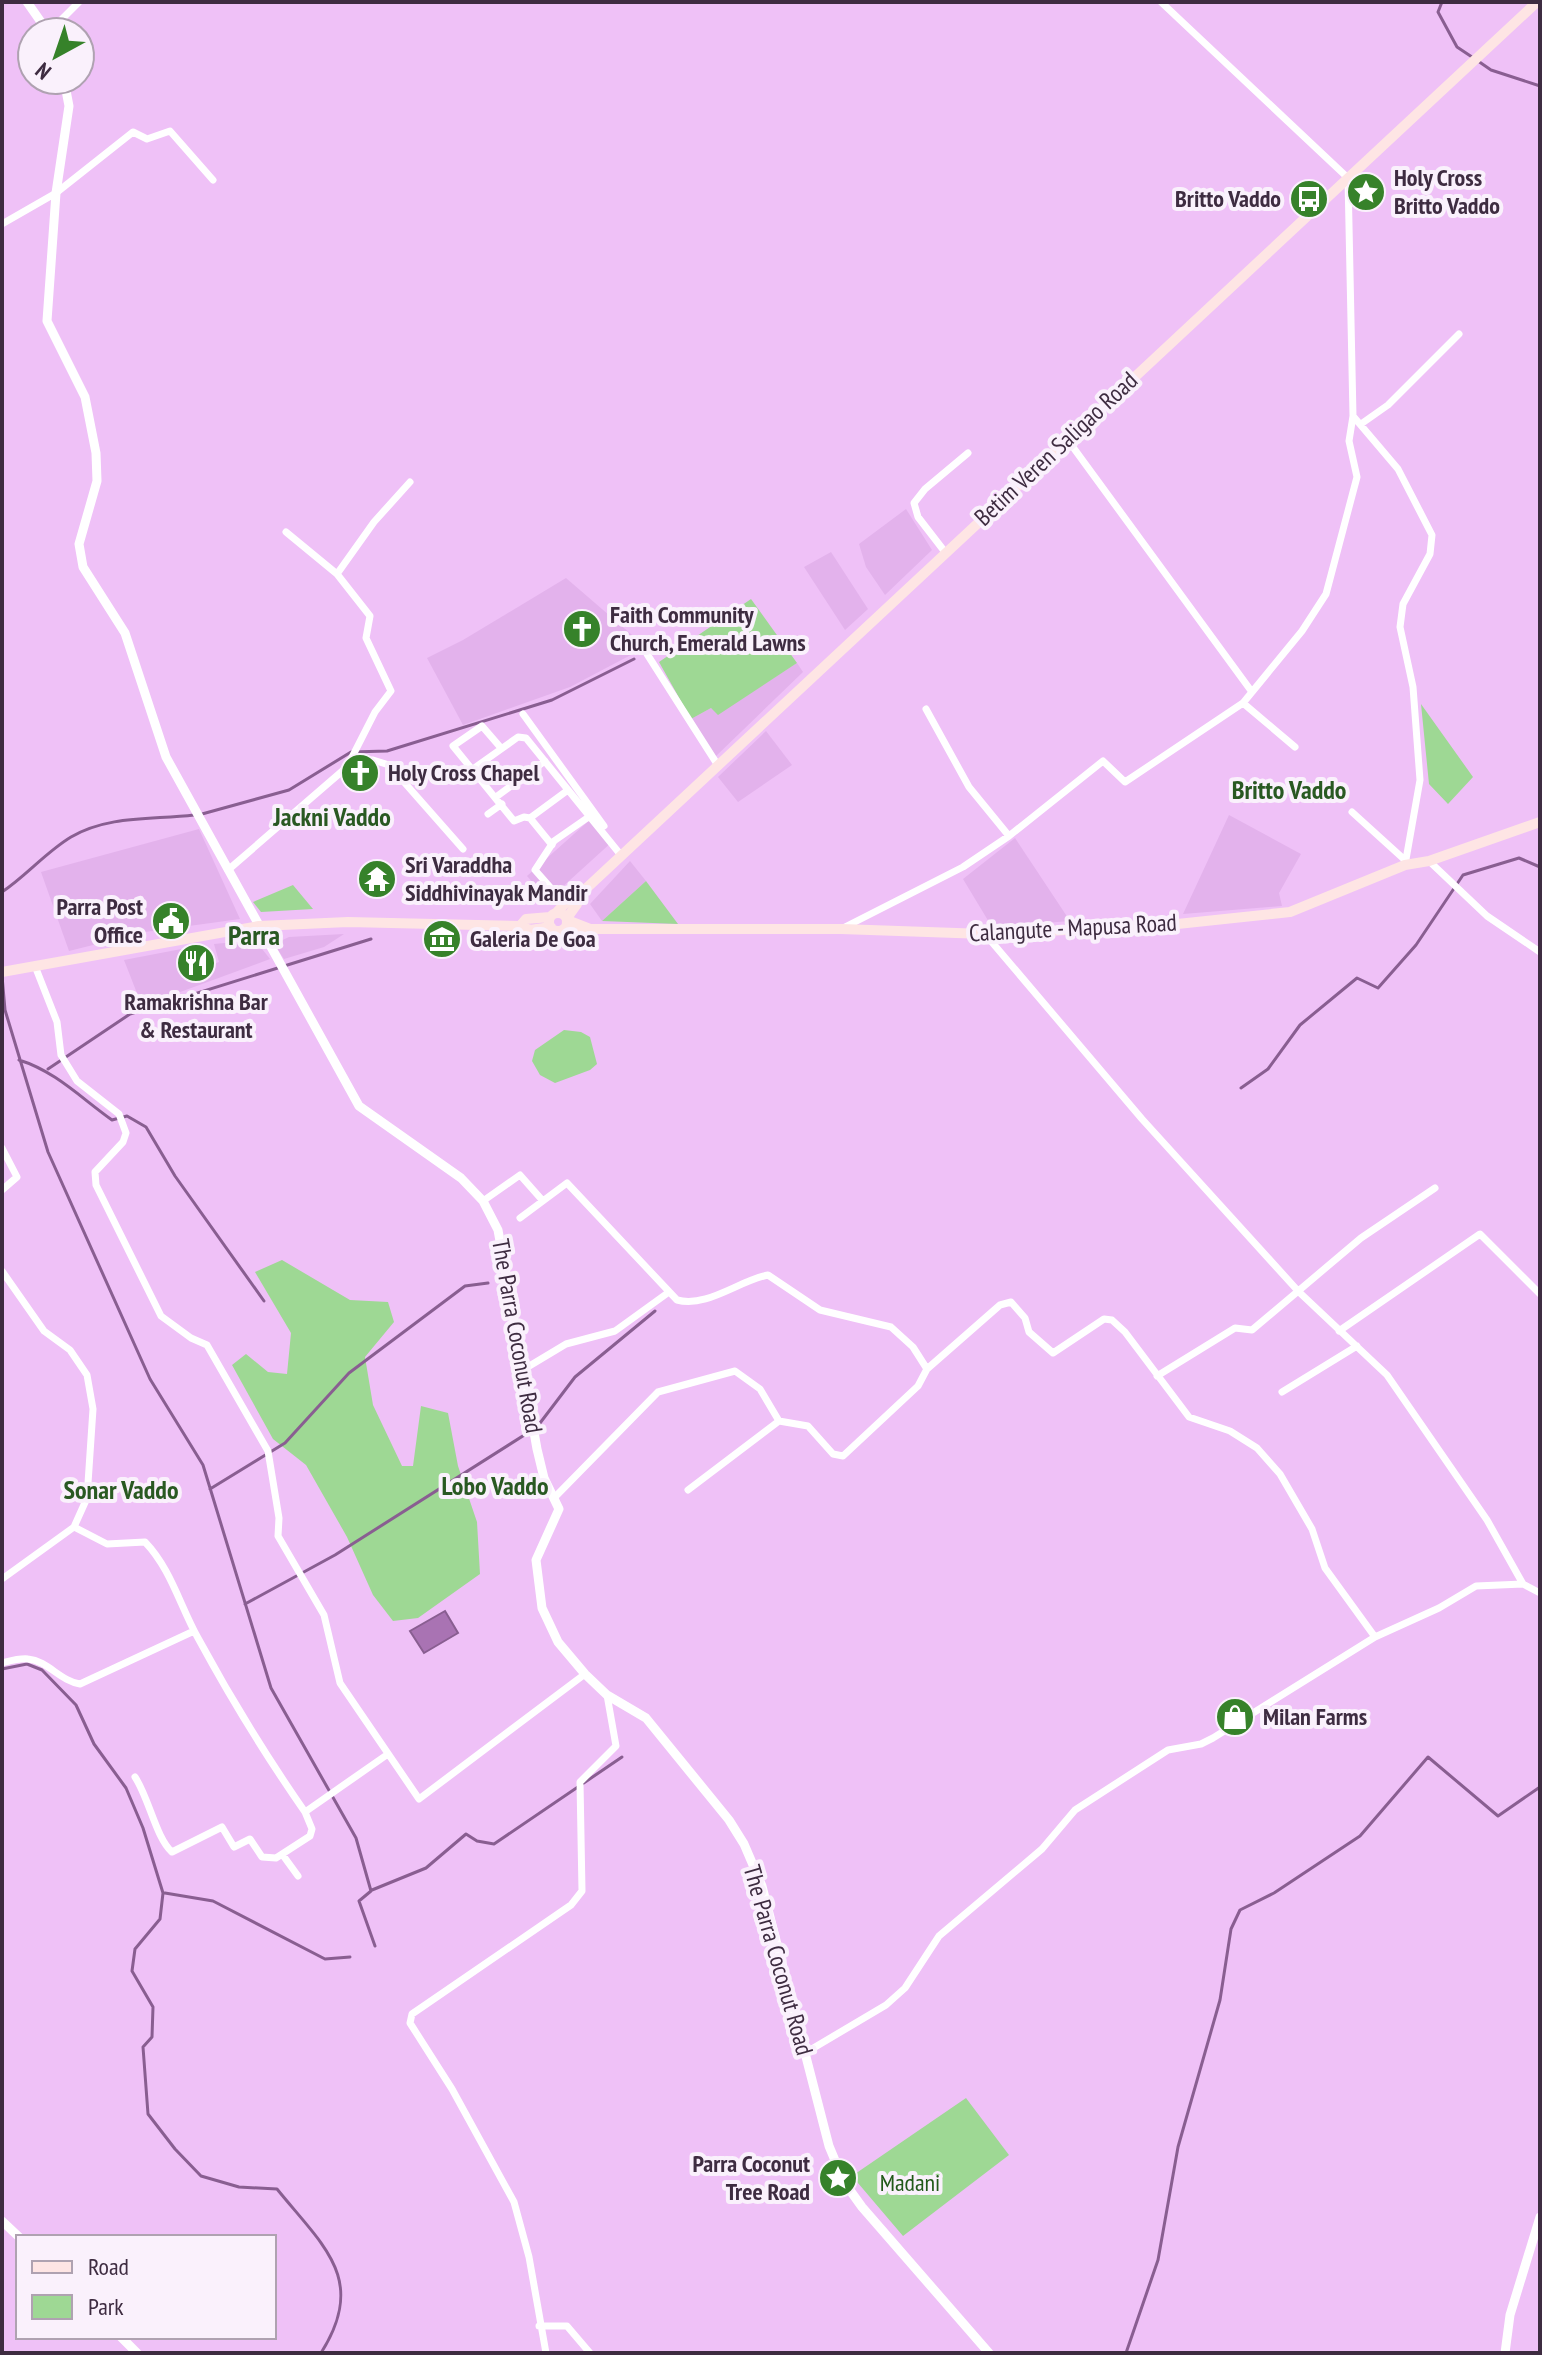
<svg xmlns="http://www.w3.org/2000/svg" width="1542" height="2355" viewBox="0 0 1542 2355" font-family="'PT Sans Narrow',sans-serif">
	<rect width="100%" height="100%" fill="#efc1f7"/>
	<path fill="#e3b2ec" d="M906,509L932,550L885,595L866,567L859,544Z
		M831,552L868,609L845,630L804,567Z
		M566,578L646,647L570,687L463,725L427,658L463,640Z
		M797,663L803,672L715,757L691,719L711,708L718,714Z
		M766,731L792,765L738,802L718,777Z
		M1229,815L1301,854L1279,893L1282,906L1183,914Z
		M593,817L613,841L548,900L527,876Z
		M199,829L240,919L145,932L69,951L41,872Z
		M1015,838L1070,921L992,927L963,879Z
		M630,861L646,881L602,921L590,904Z
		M344,934L324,947L284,959L274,944L289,937Z
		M255,940L270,959L142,1006L124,960L197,946L206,967L219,962L214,944Z"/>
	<path fill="#9ed894" d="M751,599L797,663L718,715L711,708L691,719L659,662Z
		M1421,704L1473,777L1448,804L1429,784Z
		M646,881L678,924L602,921Z
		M293,885L313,909L261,912L253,902Z
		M564,1030L581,1032L590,1037L597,1064L590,1070L555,1083L540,1075L532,1061L535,1050Z
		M282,1260L350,1300L388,1302L394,1322L365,1357L373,1405L402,1466H413L421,1406L448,1413L458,1466L477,1522L480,1574L418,1618L393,1621L373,1595L347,1537L306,1465L273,1439L232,1365L246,1354L268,1372L287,1374L291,1333L255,1272Z
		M966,2098L1009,2155L903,2236L852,2176Z"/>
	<path fill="#a973b3" stroke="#895e91" stroke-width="2" d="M445,1611L458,1633L424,1653L410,1631Z"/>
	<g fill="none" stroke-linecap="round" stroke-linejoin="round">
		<path stroke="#895e91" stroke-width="3" d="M1442,2L1438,12L1457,47L1472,57
			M1478,61L1491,70L1540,86
			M202,814L289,790L351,752L387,751L552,700L634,659
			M2,892C26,876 46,852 71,837C109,815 152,820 194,815
			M2,976L5,1010L48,1152L150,1379L203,1465L271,1688L356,1838L371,1891L359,1901L375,1946
			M19,1060C55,1071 81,1098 112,1120L127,1116L146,1127L175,1176L264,1301
			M48,1069L130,1014L371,939
			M1241,1088L1268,1069L1300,1025L1357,978L1378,988L1416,945L1463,875L1519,858L1540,867
			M210,1489L285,1443L349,1373L465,1286L488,1283
			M245,1604L335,1555L537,1427L575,1377L655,1311
			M2,1669L27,1664L42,1670L76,1705L94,1744L126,1788L143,1828L163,1893L160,1919L135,1949L132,1971L153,2007L152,2037L143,2047L148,2114L175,2149L201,2176L239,2187L277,2189C323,2246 368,2279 321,2353
			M372,1890L426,1868L466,1834L477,1841L494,1844L622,1757
			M165,1893L213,1901L325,1959L350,1957
			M1126,2353L1158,2260L1178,2147L1220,2000L1231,1929L1240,1910L1274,1893L1360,1836L1428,1757L1498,1816L1540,1787"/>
		<path stroke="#fff" stroke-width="7" d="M1161,2L1348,178L1353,416L1398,469L1432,535L1430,554L1403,604L1400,627L1413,687L1420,780L1405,865
			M49,32L79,2
			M2,224L56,193L133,132L147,139L170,131L213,180
			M1361,424L1388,405L1459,334
			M1067,439L1252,692
			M286,532L337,574
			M945,552L918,517L914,503L925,489L968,453
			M647,654L717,764
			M1243,703L1295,747
			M926,709L969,787L1009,836
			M523,714L604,826
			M501,748L482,726L453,746L514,821L524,817L530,818
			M347,767L373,760L389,765L463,849
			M473,769L518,737L526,738L620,854
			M496,797L545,761
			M1352,812L1406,861
			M488,814L502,804
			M552,845L530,818L568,790
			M1429,861L1487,916L1540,952
			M228,870L347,767L375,712L391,691L366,638L370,616L337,574L374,522L410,482
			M565,904L535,870L554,841L590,816
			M843,928L963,867L1009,836L1103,761L1125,782L1243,703L1302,631L1326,594L1357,477L1349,441L1353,416
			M985,934L1142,1119L1299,1292L1387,1375L1487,1520L1523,1584L1540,1593
			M35,966L57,1022L61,1055L77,1081L119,1114L126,1133L123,1142L95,1172L96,1185L161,1316L191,1338L207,1345L268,1451L279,1518L278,1536L324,1615L340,1683L419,1799L585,1674
			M2,1148L17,1177L2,1190
			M483,1201L520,1175L543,1201
			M520,1218L567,1183L677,1300C707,1308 738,1281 768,1275L820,1310L891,1327L913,1347L927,1369
			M2,1271L44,1331L70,1350L87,1375L93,1409L87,1498L74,1527L2,1579
			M1339,1331L1480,1234L1540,1294
			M521,1371L566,1344L615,1331L669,1292
			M1157,1376L1235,1328L1252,1330L1361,1238L1435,1188
			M1282,1392L1357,1346
			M688,1490L779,1421
			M554,1498L658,1392L735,1371L760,1389L779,1421L808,1426L833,1454L843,1456L918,1386L927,1369L1000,1305L1011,1302L1025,1318L1029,1332L1053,1353L1104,1319L1112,1320L1125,1332L1189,1417L1230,1431L1257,1448L1280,1474L1312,1529L1325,1568L1375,1637
			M74,1527L107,1544L145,1542C171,1569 180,1606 198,1638C231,1699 266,1756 305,1812L388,1754
			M2,1663C10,1661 20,1658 28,1659C48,1661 60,1681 80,1684L194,1631
			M135,1777C149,1798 156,1838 172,1852L222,1827L234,1847L250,1839L262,1857L276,1858L310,1836L312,1829L305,1812
			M282,1854L298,1876
			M805,2053L886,2005L905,1988L939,1936L1042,1849L1075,1810L1168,1750L1201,1744L1213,1738L1375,1637L1439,1608L1476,1586L1523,1584
			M539,2326H567L590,2353
			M546,2353L529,2257L514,2202L452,2089L410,2023L412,2014L571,1905L582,1891L580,1782L616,1746L607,1695"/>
		<path stroke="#fff" stroke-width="9" d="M27,2L48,32
			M64,80L69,106L56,193L47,321L85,397L96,453L97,481L79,544L83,567L125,633L166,757L359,1106L461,1178L483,1201L498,1230L537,1449L544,1478L559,1509L536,1560L542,1608L558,1642L585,1674L607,1695L646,1718L729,1820L744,1844L762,1886L829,2146L844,2182L862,2207L989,2353
			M2,2221L19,2237
			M121,2337L137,2353
			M1505,2353L1510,2315L1540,2217"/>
		<path stroke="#fee5e4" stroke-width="10" d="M577,897L1537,2
			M557,912L570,898L577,897V904L567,918
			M549 922a9 9 0 1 1 18 0a9 9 0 1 1-18 0Z
			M550,917L526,919L520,926L530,930L551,927
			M590,929H841L985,934L1168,925L1290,912L1405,865L1429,861L1540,822
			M562,930L584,932L590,929L567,920
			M2,972L259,926L348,922L520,926"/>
	</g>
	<defs>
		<g id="sight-disc" transform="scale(2)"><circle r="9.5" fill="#36822a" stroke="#faf1fc"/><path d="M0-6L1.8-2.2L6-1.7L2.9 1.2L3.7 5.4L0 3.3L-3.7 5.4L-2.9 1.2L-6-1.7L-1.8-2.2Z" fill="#fff"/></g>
		<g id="bus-disc" transform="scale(2)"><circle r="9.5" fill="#36822a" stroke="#faf1fc"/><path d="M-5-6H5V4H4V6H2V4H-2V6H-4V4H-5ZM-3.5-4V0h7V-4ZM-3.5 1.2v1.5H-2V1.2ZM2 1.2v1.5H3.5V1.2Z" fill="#fff"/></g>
		<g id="church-disc" transform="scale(2)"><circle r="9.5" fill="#36822a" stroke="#faf1fc"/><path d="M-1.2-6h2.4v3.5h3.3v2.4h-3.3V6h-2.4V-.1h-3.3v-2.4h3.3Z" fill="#fff"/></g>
		<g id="temple-disc" transform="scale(2)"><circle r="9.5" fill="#36822a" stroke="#faf1fc"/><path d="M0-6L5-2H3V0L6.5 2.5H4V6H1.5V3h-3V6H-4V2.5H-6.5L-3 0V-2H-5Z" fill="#fff"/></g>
		<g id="civic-disc" transform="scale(2)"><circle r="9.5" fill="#36822a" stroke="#faf1fc"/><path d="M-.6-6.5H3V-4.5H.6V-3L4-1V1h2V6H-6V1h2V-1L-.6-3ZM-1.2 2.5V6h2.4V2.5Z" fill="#fff"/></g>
		<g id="museum-disc" transform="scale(2)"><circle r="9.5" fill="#36822a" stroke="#faf1fc"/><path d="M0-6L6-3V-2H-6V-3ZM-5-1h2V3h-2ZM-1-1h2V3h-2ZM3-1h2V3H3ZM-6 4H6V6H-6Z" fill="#fff"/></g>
		<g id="restaurant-disc" transform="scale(2)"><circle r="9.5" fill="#36822a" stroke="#faf1fc"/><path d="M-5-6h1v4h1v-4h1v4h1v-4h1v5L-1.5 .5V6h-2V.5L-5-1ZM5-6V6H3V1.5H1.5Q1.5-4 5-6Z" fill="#fff"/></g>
		<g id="shop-disc" transform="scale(2)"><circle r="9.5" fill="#36822a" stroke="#faf1fc"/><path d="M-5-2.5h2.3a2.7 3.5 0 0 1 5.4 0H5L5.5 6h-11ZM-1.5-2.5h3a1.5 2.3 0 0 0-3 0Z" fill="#fff"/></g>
	</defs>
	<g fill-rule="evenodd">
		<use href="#sight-disc" x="1366" y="192"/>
		<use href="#bus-disc" x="1309" y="199"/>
		<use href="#church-disc" x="582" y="629"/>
		<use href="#church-disc" x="360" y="773"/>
		<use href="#temple-disc" x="377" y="879"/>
		<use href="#civic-disc" x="171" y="921"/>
		<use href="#museum-disc" x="442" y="939"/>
		<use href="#restaurant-disc" x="196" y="963"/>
		<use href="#shop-disc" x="1235" y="1717"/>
		<use href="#sight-disc" x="838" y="2178"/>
	</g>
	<g text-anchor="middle" stroke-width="8" stroke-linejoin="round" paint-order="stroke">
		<g font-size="24" font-weight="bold" fill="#3e2c41" stroke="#faf1fc" text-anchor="start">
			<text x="1394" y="186">Holy Cross<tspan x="1394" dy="28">Britto Vaddo</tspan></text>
			<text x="1281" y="207" text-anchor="end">Britto Vaddo</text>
			<text x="610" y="623">Faith Community<tspan x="610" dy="28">Church, Emerald Lawns</tspan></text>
			<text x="388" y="781">Holy Cross Chapel</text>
			<text x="405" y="873">Sri Varaddha<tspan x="405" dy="28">Siddhivinayak Mandir</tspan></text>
			<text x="143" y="915" text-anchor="end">Parra Post<tspan x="143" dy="28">Office</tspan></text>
			<text x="470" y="947">Galeria De Goa</text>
			<text x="196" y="1010" text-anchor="middle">Ramakrishna Bar<tspan x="196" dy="28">&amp; Restaurant</tspan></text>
			<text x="1263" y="1725">Milan Farms</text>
			<text x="810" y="2172" text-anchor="end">Parra Coconut<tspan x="810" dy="28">Tree Road</tspan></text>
		</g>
		<g font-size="24" fill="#3e2c41" stroke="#faf1fc">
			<text transform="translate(1056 449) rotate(-43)" y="8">Betim Veren Saligao Road</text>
			<text transform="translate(1073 928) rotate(-3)" y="8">Calangute - Mapusa Road</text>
			<text transform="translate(517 1336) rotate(80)" y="8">The Parra Coconut Road</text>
			<text transform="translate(778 1960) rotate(74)" y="8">The Parra Coconut Road</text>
		</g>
		<g font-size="24" fill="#215918" stroke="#faf1fc">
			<text x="910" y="2191">Madani</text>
		</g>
		<g font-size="26" font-weight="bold" fill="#295922" stroke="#faf1fc">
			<text x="1289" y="799">Britto Vaddo</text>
			<text x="332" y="826">Jackni Vaddo</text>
			<text x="495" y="1495">Lobo Vaddo</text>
			<text x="121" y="1499">Sonar Vaddo</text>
		</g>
		<g font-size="28" font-weight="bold" fill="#295922" stroke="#faf1fc">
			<text x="254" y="945">Parra</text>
		</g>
	</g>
	<rect width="1542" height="2355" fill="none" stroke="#3e2c41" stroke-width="8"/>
	<rect x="16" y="2235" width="260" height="104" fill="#faf1fc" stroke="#afa2b1" stroke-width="2"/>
	<rect x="32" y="2261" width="40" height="12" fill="#fee5e4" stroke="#afa2b1" stroke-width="2"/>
	<text x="88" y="2275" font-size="24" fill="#3e2c41">Road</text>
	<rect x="32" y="2295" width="40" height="24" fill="#9ed894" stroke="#afa2b1" stroke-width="2"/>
	<text x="88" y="2315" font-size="24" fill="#3e2c41">Park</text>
	<g transform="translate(56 56) rotate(220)"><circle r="38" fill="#faf1fc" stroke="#afa2b1" stroke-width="2"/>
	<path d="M0-6L14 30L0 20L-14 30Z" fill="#36822a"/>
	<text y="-12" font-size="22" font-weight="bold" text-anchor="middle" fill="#3e2c41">N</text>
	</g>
</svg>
